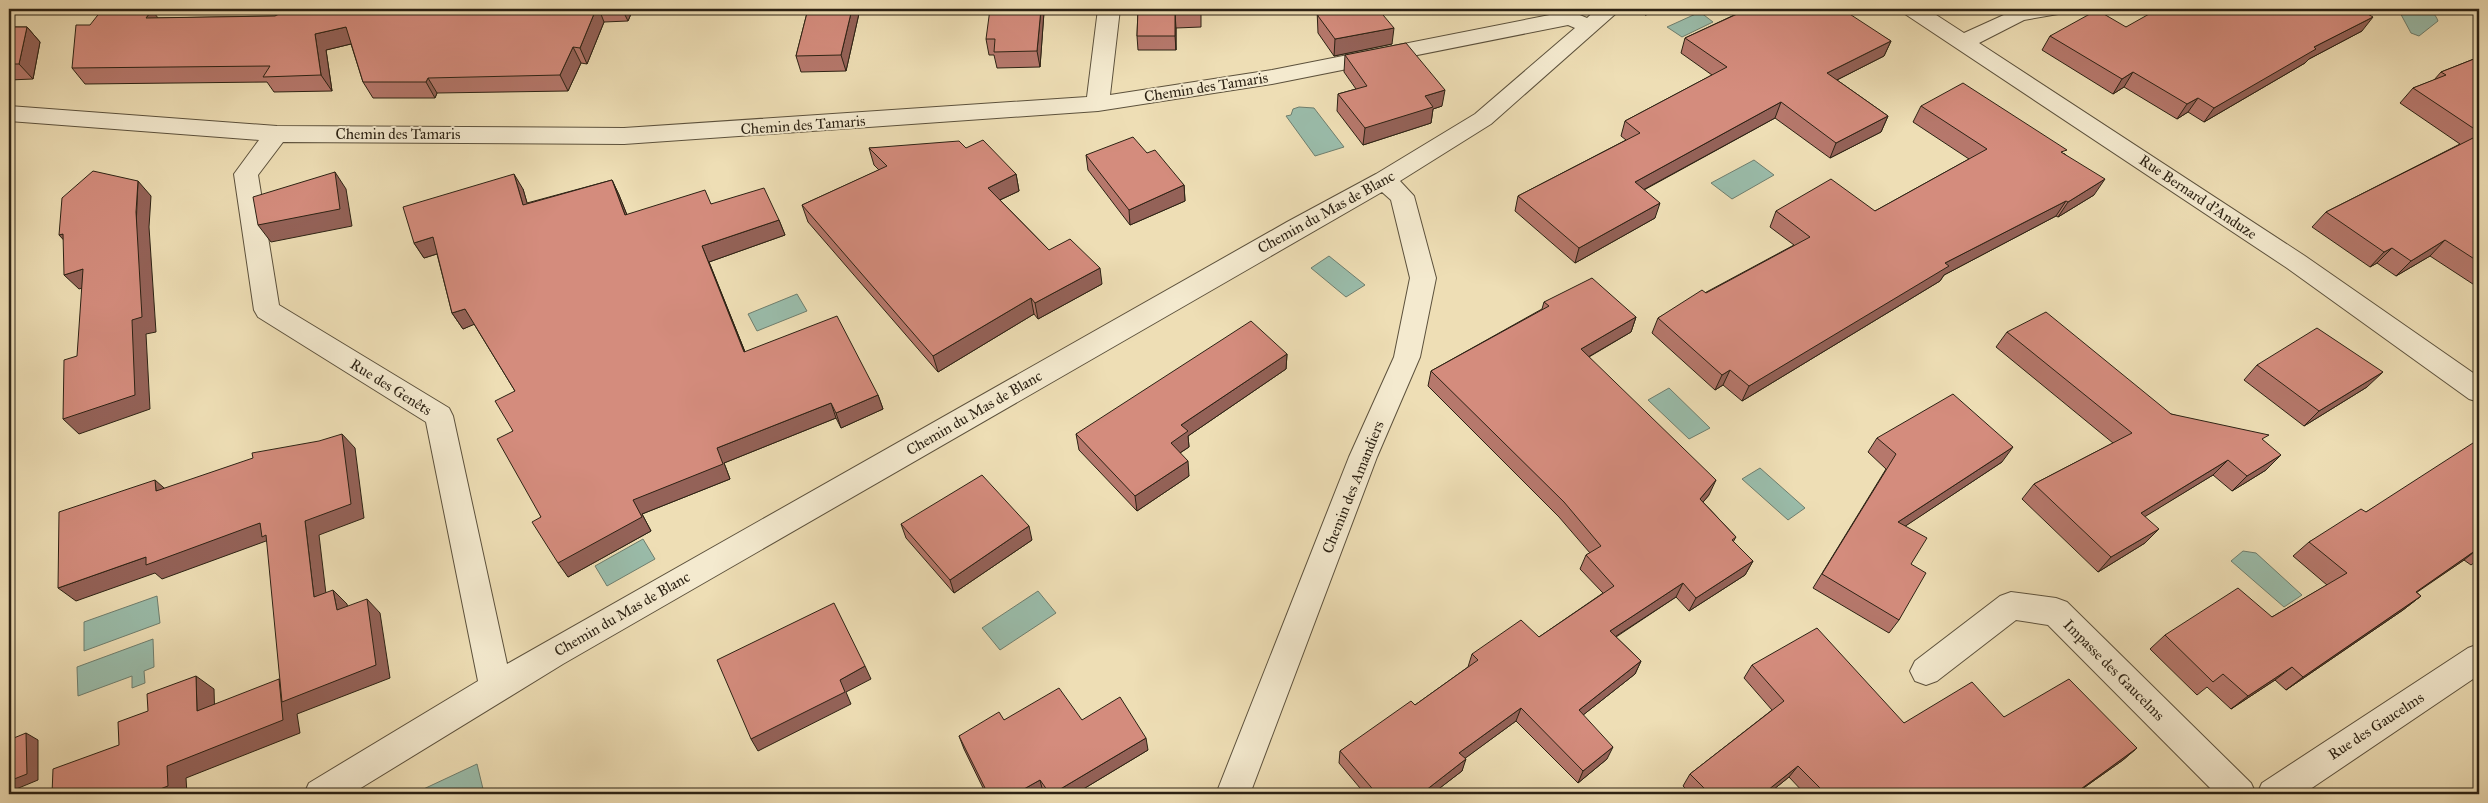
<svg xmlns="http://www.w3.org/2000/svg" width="2488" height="803" viewBox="0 0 2488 803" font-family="'IM FELL Great Primer',serif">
	<rect width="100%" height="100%" fill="#eedeb5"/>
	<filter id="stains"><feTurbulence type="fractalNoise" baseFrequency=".004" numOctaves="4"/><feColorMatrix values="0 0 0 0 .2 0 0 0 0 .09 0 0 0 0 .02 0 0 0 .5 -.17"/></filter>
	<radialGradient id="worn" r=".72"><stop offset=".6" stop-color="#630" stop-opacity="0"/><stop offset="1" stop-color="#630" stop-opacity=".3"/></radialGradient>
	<path fill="#9abcaa" stroke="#6e7e6e" d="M2398,9C2414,9 2432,4 2438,21L2419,36L2411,33Z
		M1700,12L1713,22L1682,37L1667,27Z
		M1299,107L1314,108L1344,147L1315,156L1286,116L1291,115L1293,109Z
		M1754,160L1774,175L1732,199L1711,183Z
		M1329,256L1365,285L1346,297L1311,268Z
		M797,294L807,311L757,331L748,314Z
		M1669,388L1710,428L1689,439L1648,400Z
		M1760,468L1805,508L1788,520L1742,479Z
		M643,539L655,559L607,586L595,566Z
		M2243,551L2256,553L2302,595L2284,607L2231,561Z
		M1038,591L1056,613L1000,650L982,628Z
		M157,596L160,623L84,651V622Z
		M153,639L154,667L144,671L145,683L132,688V676L78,696L77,667Z
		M477,764L484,793L415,794V793Z"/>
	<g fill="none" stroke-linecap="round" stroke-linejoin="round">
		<g stroke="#5c513c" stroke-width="2">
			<path id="minor" d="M1098,9H1120L1110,95L1272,70L1570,11L1587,18L1597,9H1621L1491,124L1400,181L1414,196L1436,278L1420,357L1377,457L1250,794H1216L1349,457L1394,357L1410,278L1391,200L1382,192L563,664L351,794H304L309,783L478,681L426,422L258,317L254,310L234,174L259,140L9,121V106L277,126L624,128L1087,97ZM1568,25L1575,28L1475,114L1376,174L1287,222L507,664L453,416L449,408L279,305L258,175L283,142L624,144L1098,111L1272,84Z
				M1902,9H1927L1964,33L2017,9H2061L2058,14L2024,20L1979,43L2305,256L2479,377V402L2469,399L2287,268L1905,14Z
				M2011,592L2056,598L2067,602L2251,783L2256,794H2216L2048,625L2016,620L1937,681L1926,685L1915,681L1910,671L1915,661L2000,596Z
				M2479,644V675L2303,794H2257L2262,783L2468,648Z"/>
		</g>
		<path stroke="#2c2214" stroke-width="2.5" stroke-dasharray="1 2" stroke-linecap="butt" d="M1645,15L1653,9"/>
		<use href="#minor" fill="#f4eacf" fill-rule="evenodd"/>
	</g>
	<path fill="#b6786c" stroke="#2c2214" d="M283,9H633L628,21L604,22L587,64L581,63L568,91L437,93L435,98H373L363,82L351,44L326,50L332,91L274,92L267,82L85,84L72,68L158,18L275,16L281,13Z
		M808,9H860L846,71L801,72L796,56Z
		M1138,9H1201V27L1176,28V50H1138L1137,36Z
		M1317,9H1378L1392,44L1334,56L1318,33Z
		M1747,9H1835L1891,41L1884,56L1837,80L1888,116L1881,132L1830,158L1775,118L1644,190L1655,218L1575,263L1515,211L1518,196L1626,140L1621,136L1625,121L1712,75L1681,53L1685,38Z
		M1044,12L1040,67L997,68L994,55H989L986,39Z
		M9,27H27L40,42L33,79L9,80Z
		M2126,27L2362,31L2309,59L2305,63L2204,122L2188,112L2177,119L2124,87L2113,94L2042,50L2050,36Z
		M1345,55L1442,106L1433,109L1431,123L1363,145L1337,111L1338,94L1356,89L1344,72Z
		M2479,57V288L2430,256L2396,276L2377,263L2370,267L2312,227L2326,212L2460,144L2400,103L2413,88L2434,80L2441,72Z
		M1921,106L2065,154L2094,195L2058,217L2056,216L1944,275L1940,281L1742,401L1723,385L1715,390L1652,333L1658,318L1794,245L1770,227L1776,211H1875L1969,159L1913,122Z
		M869,148H966L1016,174L1019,191L1000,200L1049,250L1102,284L1038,319L1034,314L938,372L808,222L802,205L879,170L874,165Z
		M1147,153L1184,185L1185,201L1130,225L1088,170L1086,155Z
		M612,180L619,195L627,215L711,204L779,220L785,235L709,262L745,352L878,395L883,409L841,428L836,418L724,463L730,479L642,514L651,531L568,577L541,517L513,431L515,391L474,324L463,329L452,313L437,254L424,258L414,243L523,189L527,203Z
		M1544,302L1636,317L1631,332L1589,357L1709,495L1703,502L1736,537L1733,542L1753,561L1745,575L1689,611L1676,597L1616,637L1641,661L1635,674L1583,715L1607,759L1578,783L1516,721L1465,758L1462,771L1432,794H1365L1339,763L1340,751L1415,705L1468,667L1472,654L1539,637L1603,593L1580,569L1586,555L1590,553L1559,517L1428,386L1431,371L1542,309Z
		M2007,332L2171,414L2264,441L2266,470L2232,491L2213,475L2145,516V543L2098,572L2022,499L2034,484L2113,443L1996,347Z
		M1287,354L1286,369L1188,436L1189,447L1180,453L1189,476L1137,511L1079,450L1076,434Z
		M2257,365L2367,387L2304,426L2244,380Z
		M1877,438L2002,462L1905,526L1911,564L1899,620L1889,633L1813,588L1886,469L1868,452Z
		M2479,448V559L2471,565L2464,560L2416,592L2421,596L2403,610L2286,690L2275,680L2231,709L2207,687L2197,695L2150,649L2165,635L2272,617L2327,585L2293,556L2309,542L2366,512Z
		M901,524L1032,540L954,593L906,538Z
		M1752,665L1904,723L2004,717L2137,748L2123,760L2075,794H1805L1789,777L1768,794H1691L1683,786L1690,774L1772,710L1744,678Z
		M1004,720H1082L1148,750L1075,794H1045L1043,792L1040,794H986L964,749L959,736Z"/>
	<path fill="#946258" stroke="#2c2214" d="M596,9H599L604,22L587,64L580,48Z
		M622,9H633L628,21Z
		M852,9H860L846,71L841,55Z
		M1041,9H1043L1044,12L1040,67L1037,51Z
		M152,10L164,26L146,18Z
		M1175,13L1176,28V50L1175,36Z
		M2373,17L2362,31L2309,59L2305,63L2204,122L2214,108L2314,47Z
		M27,27L40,42L33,79L19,64Z
		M346,27L355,43L326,50L332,91L321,75L315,34Z
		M1394,28L1392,44L1334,56L1335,39Z
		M1891,41L1884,56L1821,88L1827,73Z
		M573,47L581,63L568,91L560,75Z
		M2133,72L2124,87L2113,94L2122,79Z
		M428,78L437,93L435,98L426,82Z
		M1445,90L1442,106L1433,109L1431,123L1363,145L1365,128L1425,96Z
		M2198,98L2188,112L2177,119L2187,104Z
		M1781,102L1775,118L1630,197L1635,182Z
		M1888,116L1881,132L1830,158L1836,143Z
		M335,172L346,189L352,226L271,242L258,225Z
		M514,174L523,189L532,220L523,205Z
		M1016,174L1019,191L991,204L988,188Z
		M2105,179L2094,195L2058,217L2068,202Z
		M612,180L619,195L633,230L625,215Z
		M138,181L151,196L149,227L156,332L146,334L150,409L79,434L63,419L132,320Z
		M1184,185L1185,201L1130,225L1129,210Z
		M2066,201L2056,216L1944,275L1940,281L1742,401L1749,386L1945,263Z
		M1660,203L1655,218L1575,263L1579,248Z
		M779,220L785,235L709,262L751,367L702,246Z
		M63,234L73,250L59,235Z
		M433,237L443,252L424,258L414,243Z
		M2445,240L2430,256L2396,276L2411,261Z
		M2392,248L2377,263L2370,267L2384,252Z
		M1100,268L1102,284L1038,319L1035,303Z
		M83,269L97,284L79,289L64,275Z
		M1031,298L1034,314L938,372L933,356Z
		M465,309L475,324L463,329L452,313Z
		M1636,317L1631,332L1576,364L1581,349Z
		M1287,354L1286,369L1188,436L1189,447L1172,458L1171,443L1181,425Z
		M1730,370L1723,385L1715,390L1722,375Z
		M2383,372L2367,387L2304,426L2319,411Z
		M878,395L883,409L841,428L836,413Z
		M831,403L836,418L724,463L730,479L642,514L651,531L568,577L558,563L633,500L717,448Z
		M342,434L355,448L364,518L319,535L328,611L314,597L305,521Z
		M2013,447L2002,462L1889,537L1898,522Z
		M2281,455L2266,470L2232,491L2247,476Z
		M2228,460L2213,475L2128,527L2141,513Z
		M1188,461L1189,476L1137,511L1135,496Z
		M155,480L171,494L156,491Z
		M1716,480L1709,495L1694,513L1700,499Z
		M260,523L276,551L266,541L162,579L155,573L76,601L58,588L146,557Z
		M1029,526L1032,540L954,593L950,580Z
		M2159,529L2145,543L2098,572L2111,557Z
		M2479,548L2464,560L2397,606L2416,592Z
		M1753,561L1745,575L1689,611L1696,598Z
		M1683,583L1676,597L1604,644L1610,631Z
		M333,590L347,604L351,623L337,610Z
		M2421,596L2403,610L2286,690L2303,677Z
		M367,599L380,613L390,678L297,714L300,733L186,778L187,794H147L167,766L279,679L295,692Z
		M1641,661L1635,674L1573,723L1579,710Z
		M865,666L871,679L846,692L851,704L758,751L751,739L840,680Z
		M2292,667L2275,680L2231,709L2248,696Z
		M196,676L214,689L215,724L197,711Z
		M1521,708L1516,721L1456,765L1459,753Z
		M26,733L38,740V780L9,792V781Z
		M1146,738L1148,750L1075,794H1052Z
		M1613,747L1607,759L1578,783L1583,771Z
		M2137,748L2123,760L2075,794H2074Z
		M1466,759L1462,771L1432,794H1421Z
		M1798,766L1789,777L1768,794H1763Z
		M1040,780L1043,792L1040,794H1015Z"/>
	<path fill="#d48c7d" stroke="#2c2214" d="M283,9H596L580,48L573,47L560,75L428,78L426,82H363L346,27L315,34L321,75L263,77L270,66L72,68L76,25H90L101,11L152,10L146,18L275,16L281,13Z
		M808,9H852L841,55L796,56Z
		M990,9H1041L1037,51L994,52L995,39H986Z
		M1138,9H1200V13H1175V36H1137Z
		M1318,9H1378L1394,28L1335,39L1318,16Z
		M1748,9H1835L1838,11L1842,9L1891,41L1827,73L1888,116L1836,143L1781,102L1635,182L1660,203L1579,248L1518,196L1640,133L1625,121L1727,67L1685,38Z
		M2158,9H2359L2373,17L2314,47L2316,49L2214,108L2198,98L2187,104L2133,72L2122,79L2050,36L2097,10L2126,27Z
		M9,27H27L19,64H9Z
		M1406,43L1445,90L1425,96L1433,107L1365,128L1338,94L1367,86L1345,55Z
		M2479,57V132L2413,88L2446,75L2441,72Z
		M1963,83L2067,150L2061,152L2105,179L2068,202L2066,201L1945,263L1949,266L1749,386L1730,370L1722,375L1658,318L1702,290L1706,293L1810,237L1776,211L1831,179L1875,211L1987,149L1921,106Z
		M2479,135V262L2445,240L2411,261L2392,248L2384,252L2326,212Z
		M1133,137L1147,153L1155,150L1184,185L1129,210L1086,155Z
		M983,140L1016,174L988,188L1049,250L1070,239L1100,268L1035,303L1031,298L933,356L802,205L887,166L869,148L959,141L966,148Z
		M93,171L138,181L136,212L142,317L132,320L135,395L63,419L64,360L77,356L83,269L64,275L63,234L59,235L62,198Z
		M335,172L340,209L258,225L253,197Z
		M514,174L523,205L612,180L625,215L705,190L711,204L764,188L779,220L702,246L744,352L837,316L878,395L836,413L831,403L717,448L723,464L633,500L642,517L558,563L532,522L541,517L497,439L513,431L495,401L515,391L465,309L452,313L433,237L414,243L403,207Z
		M1592,278L1636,317L1581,349L1716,480L1700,499L1736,537L1732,540L1753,561L1696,598L1683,583L1610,631L1641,661L1579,710L1613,747L1583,771L1521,708L1459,753L1466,759L1421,794H1377L1340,751L1411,701L1415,705L1478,660L1472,654L1521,620L1539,637L1614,586L1586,555L1601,546L1564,502L1431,371L1549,306L1544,302Z
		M2046,312L2171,414L2269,435L2262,439L2281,455L2247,476L2228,460L2141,513L2159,529L2111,557L2034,484L2132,433L2007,332Z
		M1251,321L1287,354L1181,425L1188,431L1171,443L1188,461L1135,496L1076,434Z
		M2317,328L2383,372L2319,411L2257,365Z
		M1953,394L2013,447L1898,522L1927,538L1911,564L1926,573L1899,620L1822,574L1896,454L1877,438Z
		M342,434L351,504L305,521L314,597L333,590L337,610L367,599L376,665L282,702L266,535L262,537L260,523L146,565V557L58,588L59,512L155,480L156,491L253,458L252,453L319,441Z
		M2473,443L2479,448V548L2416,592L2421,596L2303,677L2292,667L2248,696L2223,674L2213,682L2165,635L2238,588L2272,617L2347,573L2309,542L2361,509L2366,512Z
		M982,475L1029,526L950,580L901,524Z
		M834,603L865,666L840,680L845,692L751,739L717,660Z
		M1817,628L1904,723L1972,682L2004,717L2069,679L2137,748L2074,794H1826L1798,766L1763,794H1710L1690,774L1784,701L1752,665Z
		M196,676L197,711L279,679L283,720L167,766L168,786L147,794H52L53,769L119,745L118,722L148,711L147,694Z
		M1059,688L1082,720L1120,697L1146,738L1052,794H1050L1040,780L1015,794H988L959,736L999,712L1004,720Z
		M26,733L27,774L9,781V740Z"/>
	<g text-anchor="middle" stroke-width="4" stroke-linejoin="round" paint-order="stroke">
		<g font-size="15" fill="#2c2214" stroke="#f4eacf">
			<text transform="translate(1206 87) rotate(-9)" y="5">Chemin des Tamaris</text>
			<text transform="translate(803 125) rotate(-4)" y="5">Chemin des Tamaris</text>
			<text x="398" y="139">Chemin des Tamaris</text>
			<text transform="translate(2198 197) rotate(34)" y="5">Rue Bernard d'Anduze</text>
			<text transform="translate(1326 212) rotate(-29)" y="5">Chemin du Mas de Blanc</text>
			<text transform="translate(391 387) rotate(32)" y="5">Rue des Genêts</text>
			<text transform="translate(974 413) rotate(-30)" y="5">Chemin du Mas de Blanc</text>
			<text transform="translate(1353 487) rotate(-68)" y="5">Chemin des Amandiers</text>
			<text transform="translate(622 614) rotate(-30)" y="5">Chemin du Mas de Blanc</text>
			<text transform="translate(2114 670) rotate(45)" y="5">Impasse des Gaucelms</text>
			<text transform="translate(2376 726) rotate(-33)" y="5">Rue des Gaucelms</text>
		</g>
	</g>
	<rect width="2488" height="803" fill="none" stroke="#eedeb5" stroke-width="30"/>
	<rect x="10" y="10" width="2468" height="783" fill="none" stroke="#2c2214" stroke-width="2.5"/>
	<rect x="15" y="15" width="2458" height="773" fill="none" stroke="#2c2214"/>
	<rect width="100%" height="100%" filter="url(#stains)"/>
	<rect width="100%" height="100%" fill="url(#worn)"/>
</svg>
